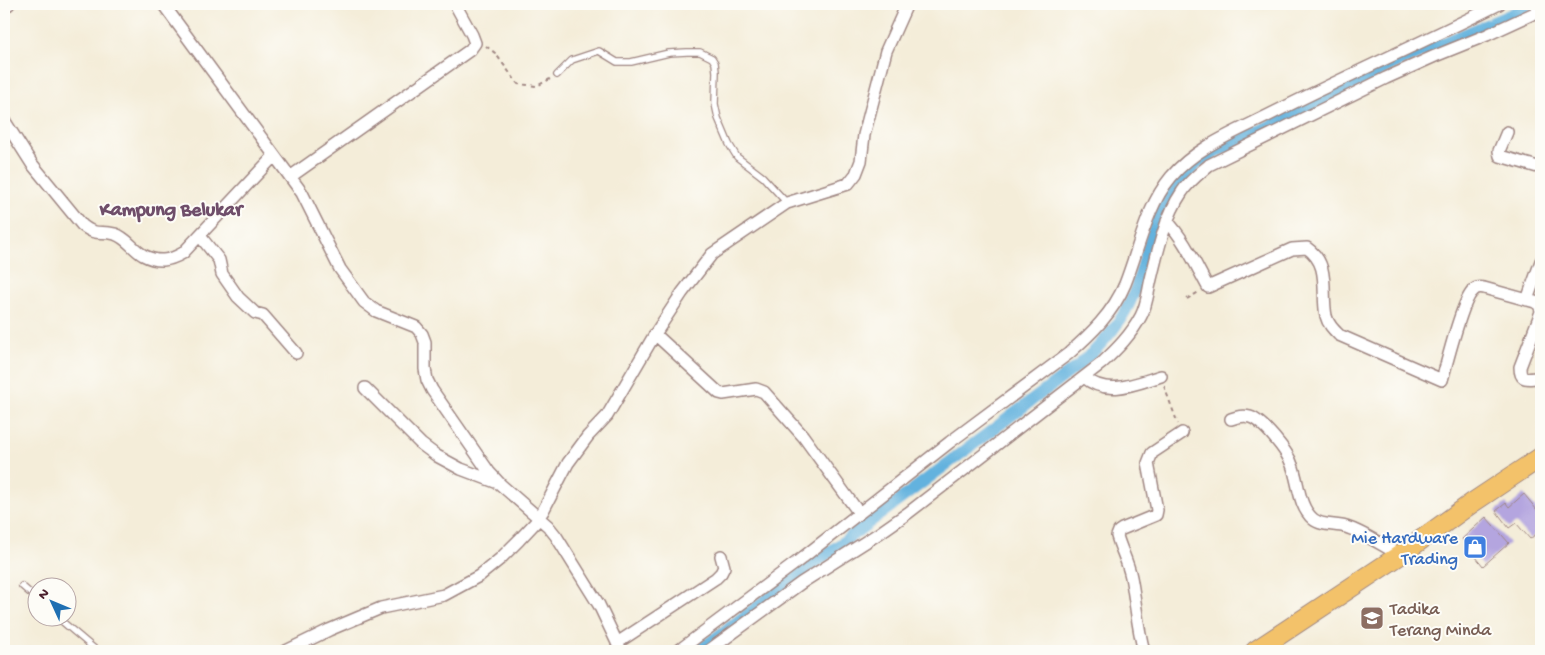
<svg xmlns="http://www.w3.org/2000/svg" width="1545" height="655" viewBox="0 0 1545 655" font-family="'Gochi Hand',sans-serif">
	<rect width="100%" height="100%" fill="#fdfcf7"/>
	<filter id="ink" filterUnits="userSpaceOnUse"><feTurbulence type="fractalNoise" baseFrequency=".02" numOctaves="2"/><feDisplacementMap in="SourceGraphic" scale="10" xChannelSelector="R" yChannelSelector="G"/><feConvolveMatrix kernelMatrix="1 2 1 2 8 2 1 2 1" color-interpolation-filters="sRGB"/></filter>
	<filter id="wash" filterUnits="userSpaceOnUse"><feTurbulence type="fractalNoise" baseFrequency=".0096" numOctaves="4" result="noise"/><feDisplacementMap in="SourceGraphic" scale="20" xChannelSelector="R" yChannelSelector="G"/><feGaussianBlur stdDeviation="1.12" result="paint"/><feColorMatrix in="noise" values="0 0 0 0 0 0 0 0 0 0 0 0 0 0 0 0 0 1.4 0 .05"/><feComposite in="paint" operator="in"/></filter>
	<g filter="url(#wash)">
		<rect width="100%" height="100%" fill="#f4edd9"/>
		<g fill="none" stroke-linecap="round" stroke-linejoin="round">
			<path stroke="#64b2de" stroke-width="12" d="M698,651L1079,365C1102,345 1122,323 1133,295C1144,267 1149,236 1162,208C1171,189 1186,174 1201,160L1394,64L1512,14L1530,4"/>
		</g>
		<g id="blocks">
			<path fill="#b4a5df" d="M1524,494L1541,515V530L1530,539L1516,523L1509,528L1496,511L1506,503L1509,507Z
				M1486,517L1509,543L1483,566L1462,539Z"/>
		</g>
	</g>
	<g filter="url(#ink)">
		<use href="#blocks" fill-opacity="0" stroke="#9f8682" stroke-width="1"/>
		<g fill="none" stroke-linecap="round" stroke-linejoin="round">
			<g stroke="#9f8682" stroke-width="8">
				<path id="service" d="M557,75L572,60L599,51L617,62H631L669,53L687,52H700L712,58L715,63L716,72L715,104L718,118L729,144L737,157L763,177L787,203
					M22,586L38,600
					M58,618L97,651"/>
			</g>
			<g stroke="#9f8682" stroke-width="14">
				<path id="minor" d="M163,4L302,193L340,269L364,302L376,311L416,327L422,334L425,342V369L427,380L432,390L489,472L501,485L548,526L556,536L599,605L621,651
					M4,8L9,4
					M4,120L32,164L82,225C97,237 100,230 115,234C127,238 133,249 143,255C158,263 169,261 183,253L274,156
					M1507,132L1499,151L1500,156L1541,168
					M290,177L470,50L475,43L472,35L455,4
					M1167,221C1185,240 1195,264 1208,287L1292,249L1307,248C1331,265 1321,291 1326,316C1328,324 1333,329 1339,335L1442,380C1447,363 1462,300 1473,291C1476,287 1480,287 1484,288L1535,302L1539,305L1541,310
					M200,236L219,260L222,274L238,297L255,313L263,315L296,353
					M1527,300L1541,261
					M1541,312L1520,367C1520,384 1530,377 1541,378
					M655,334L719,393L723,394L756,389L764,392L803,436L859,513
					M1084,377C1107,397 1135,384 1161,376
					M365,388L421,444L437,456L461,469L498,483
					M1231,419C1237,417 1243,415 1250,417C1263,421 1288,452 1292,465C1299,482 1298,506 1313,519C1321,526 1335,524 1346,527C1365,533 1383,546 1400,555
					M617,643L716,578L721,573L724,567L721,556
					M286,651L329,630L381,608L444,595L479,576L500,559L519,540L535,523L543,511L568,463L588,436L607,416L655,334L682,293L712,254L787,203L848,184L856,174L861,161L864,135L886,51L907,4
					M678,651L797,562L950,442L1068,354C1091,334 1113,313 1125,284C1139,249 1146,207 1171,177C1197,146 1238,131 1273,113C1348,75 1424,42 1499,4
					M708,651L801,583L878,534L908,513L1102,363C1117,349 1131,335 1141,316C1147,305 1148,291 1151,279C1158,250 1165,217 1182,192C1189,181 1200,173 1209,165L1386,78L1435,56L1487,35L1541,10
					M1144,651C1137,627 1136,602 1131,577C1128,562 1121,550 1117,536L1119,531L1122,529L1156,515L1157,510L1148,463L1152,453L1182,433"/>
			</g>
			<g stroke="#9f8682" stroke-width="21">
				<path id="primary" d="M1255,651L1400,555L1472,503L1541,457"/>
			</g>
			<path stroke="#9f8682" stroke-width="2" stroke-dasharray="4 4" stroke-linecap="butt" d="M486,46L495,53L518,84L537,86L550,79
				M1187,299L1199,292
				M1164,386L1178,424"/>
			<use href="#service" stroke="#fff" stroke-width="5.5"/>
			<use href="#minor" stroke="#fff" stroke-width="11"/>
			<use href="#primary" stroke="#f3c26a" stroke-width="19"/>
		</g>
	</g>
	<defs>
		<g id="shop-square" transform="scale(1.25)"><rect x="-9" y="-9" width="18" height="18" rx="4" fill="#3f7fe0" stroke="#fdfcf7"/><path d="M-5-2.5h2.3a2.7 3.5 0 0 1 5.4 0H5L5.5 6h-11ZM-1.5-2.5h3a1.5 2.3 0 0 0-3 0Z" fill="#fff"/></g>
		<g id="school-square" transform="scale(1.25)"><rect x="-9" y="-9" width="18" height="18" rx="4" fill="#8d6e63" stroke="#fdfcf7"/><path d="M0-5L7-2L0 1L-7-2ZM-4 1L0 2.5L4 1V4Q0 6-4 4Z" fill="#fff"/></g>
	</defs>
	<g fill-rule="evenodd">
		<use href="#shop-square" x="1475" y="547"/>
		<use href="#school-square" x="1372" y="618"/>
	</g>
	<g text-anchor="middle" stroke-width="4" stroke-linejoin="round" paint-order="stroke">
		<g font-size="18" fill="#366cbe" stroke="#fdfcf7" text-anchor="end">
			<text x="1458" y="543">Mie Hardware<tspan x="1458" dy="21">Trading</tspan></text>
		</g>
		<g font-size="18" fill="#785e54" stroke="#fdfcf7" text-anchor="start">
			<text x="1390" y="614">Tadika<tspan x="1390" dy="21">Terang Minda</tspan></text>
		</g>
		<g font-size="20" font-weight="bold" fill="#6f4e6a" stroke="#fdfcf7">
			<text x="171" y="215">Kampung Belukar</text>
		</g>
	</g>
	<rect width="1545" height="655" fill="none" stroke="#fdfcf7" stroke-width="20"/>
	<g transform="translate(52 602) rotate(314)"><circle r="24" fill="#fdfcf7" stroke="#b5a4a5"/>
	<path d="M0-4L9 19L0 12L-9 19Z" fill="#1f6fb2"/>
	<text y="-8" font-size="14" font-weight="bold" text-anchor="middle" fill="#4a1f2b">N</text>
	</g>
</svg>
